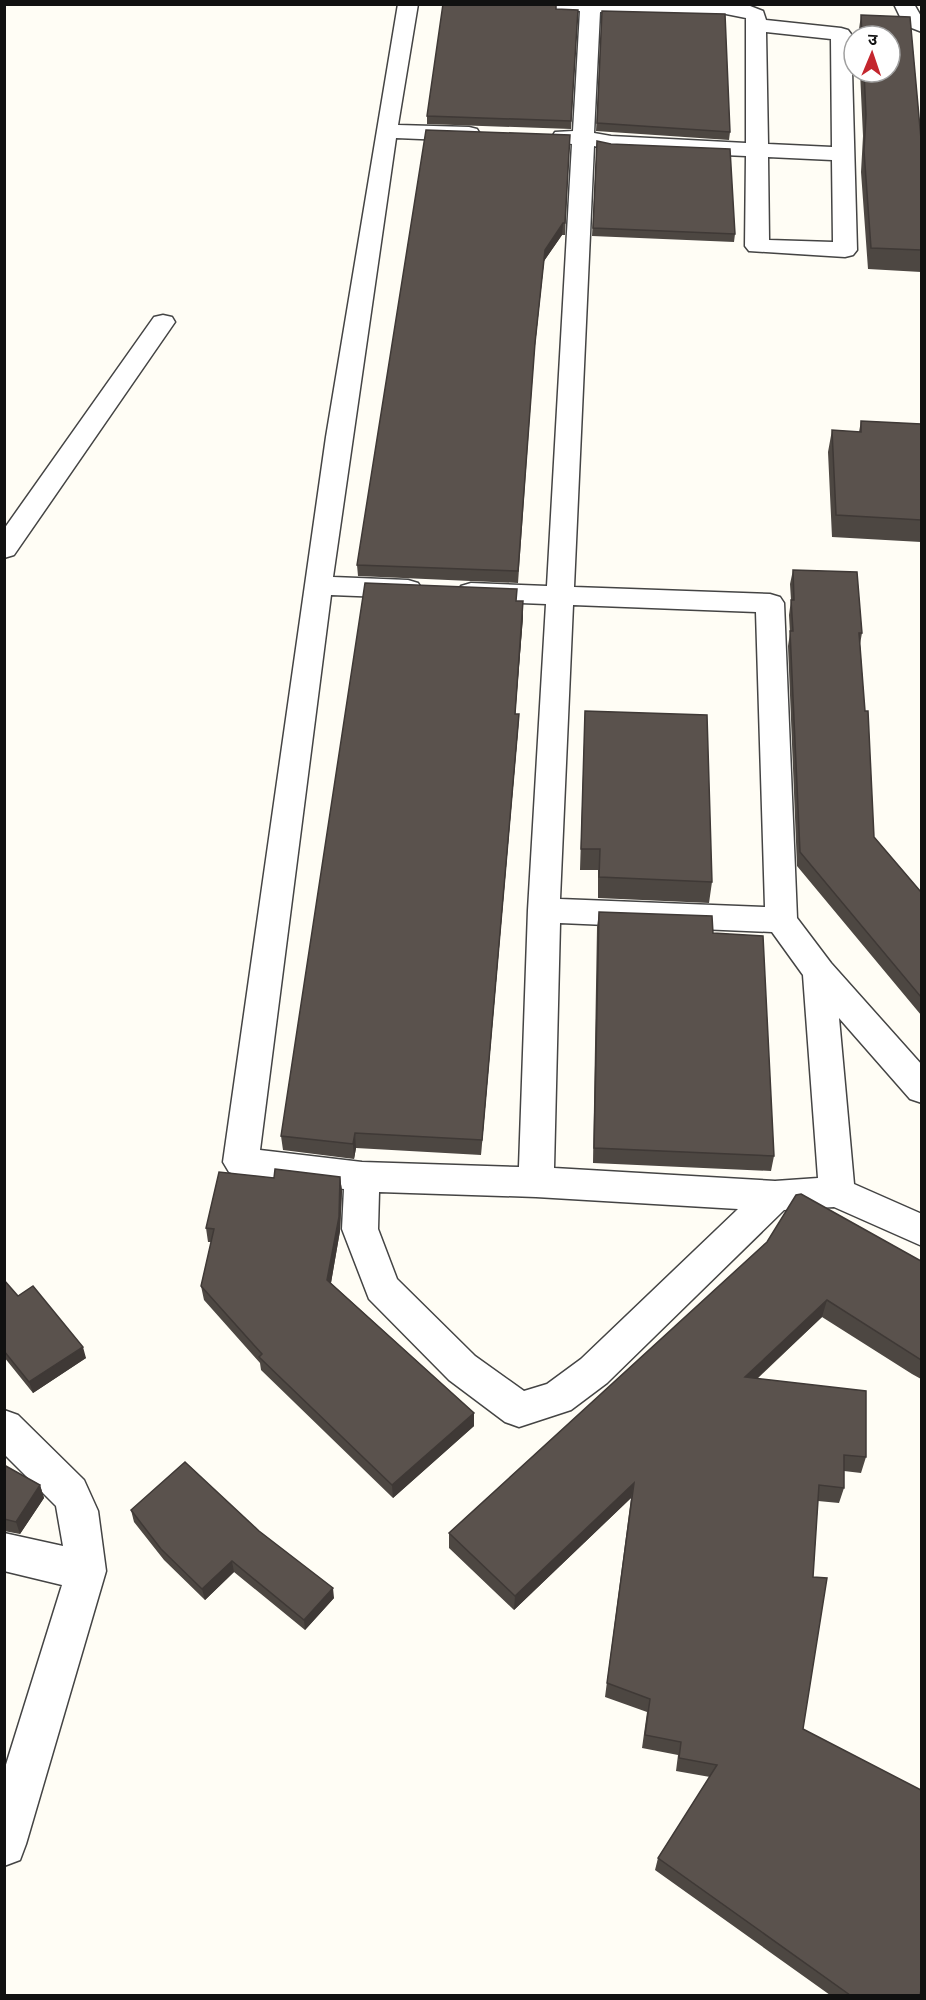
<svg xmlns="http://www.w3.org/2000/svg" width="926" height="2000" viewBox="0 0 926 2000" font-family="'Times New Roman','Noto Sans Devanagari',serif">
	<rect width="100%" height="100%" fill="#fffdf5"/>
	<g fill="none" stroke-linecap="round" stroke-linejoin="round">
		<g stroke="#444" stroke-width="3">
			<path id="minor" d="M398,4H418L398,125L469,127L477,129L480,134L477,139L469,141L396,138L333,577L408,580L418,583L422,589L418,595L408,598L331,595L260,1150L362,1162L519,1167L528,910L546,604L471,601L461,598L457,592L461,586L471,583L547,586L572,144L555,142L552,137L555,132L573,131L580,11L497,10L490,8L487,4H745L763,11L766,20L841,28L848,30L851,34L857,250L853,255L845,257L749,251L745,246L746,156L611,150L594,146L574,587L770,594L780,597L784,603L797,918L831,963L922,1065V1103L910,1099L839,1018L854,1184L922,1214V1246L834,1207L784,1210L607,1383L571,1410L519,1427L505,1422L449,1380L369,1299L342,1229L344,1189L241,1177L229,1172L223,1162L326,437ZM600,12L726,14L746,18V143L611,136L594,133ZM766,32L831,39L832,147L768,144ZM768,157L832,160L833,242L769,240ZM573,605L756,612L765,907L560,899ZM560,923L772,932L803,975L818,1178L775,1181L554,1168ZM379,1192L536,1197L738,1209L581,1359L547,1384L524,1391L475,1356L397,1279L378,1229Z
				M894,4H914L922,18V32L904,25Z
				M163,315L172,317L175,322L14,555L4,558V529L154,317Z
				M4,1410L18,1415L84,1480L98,1511L106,1571L26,1844L20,1860L4,1866V1771L62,1585L4,1571V1533L63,1546L56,1506L4,1454Z"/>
		</g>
		<use href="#minor" fill="#fff" fill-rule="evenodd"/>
	</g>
	<path fill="#4d4742" d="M556,9L578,10L571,129L427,124V116Z
		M602,11L730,132L729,140L596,131Z
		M861,15L910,17L921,139V272L868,269L861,172L863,136L860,72H890V36H858Z
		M570,135L565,235H562L544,261L534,355L518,583L358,576L357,565Z
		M597,141L735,234L734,242L592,236Z
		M861,421L921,424V542L832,537L828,452L832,430L859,432Z
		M793,570L862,633L860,644L874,837L921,892V1015L797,866L788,646L790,633L789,615L791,600L790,584Z
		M516,601L523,617L515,714H519L518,730L481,1155L356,1148L354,1159L283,1150L281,1136Z
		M585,711L712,882L709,903L598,898V870H580Z
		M599,912L713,933L774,1156L771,1171L593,1163L597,927Z
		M340,1177L342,1191L340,1231L331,1283L474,1413V1426L393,1498L261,1370L260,1363L204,1300L201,1286L211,1242H208L206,1228L274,1178Z
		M767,1242L921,1261V1379L912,1374L822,1317L757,1379L866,1457L861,1473L844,1471V1488L839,1503L818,1501L803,1729L920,1995H830L655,1870L658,1858L710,1777L676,1771L678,1755L642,1748L647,1712L605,1697L631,1498L514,1610L449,1548V1533Z
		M4,1280L18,1296L86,1358L33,1393L4,1357Z
		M4,1465L40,1485L44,1498L20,1534L4,1531Z
		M131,1510L259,1531L334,1598L305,1630L234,1572L205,1600L164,1560L134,1522Z"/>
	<path fill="#3f3936" d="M563,223L562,235L544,261L534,355L518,583L535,343L545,250Z
		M523,601V617L514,730L515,714Z
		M519,714L518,730L481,1155L482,1140Z
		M355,1133L356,1148L354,1159L353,1144Z
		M340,1177L342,1191L340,1231L329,1294L327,1280Z
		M827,1300L822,1317L741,1393L745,1377Z
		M83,1347L86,1358L33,1393L29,1382Z
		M474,1413V1426L393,1498L392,1485Z
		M634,1483L631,1498L514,1610L515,1596Z
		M40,1485L44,1498L20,1534L16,1522Z
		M232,1561L234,1572L205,1600L202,1589Z
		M333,1588L334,1598L305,1630L304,1620Z"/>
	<path fill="#5a524d" stroke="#3f3936" stroke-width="1.5" d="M443,4L556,5V9L578,10L571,121L427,116Z
		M602,11L725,14L730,132L597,123Z
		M861,15L910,17L921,139V250L871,248L864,151L866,115L864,72H890V36H862Z
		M426,130L570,135L565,223H563L545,250L535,343L518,571L357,565Z
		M597,141L611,144L730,149L735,234L593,228Z
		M861,421L921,424V520L836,515L832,430L861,432Z
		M793,570L857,572L862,633H859L865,711H868L874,837L921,892V997L800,852L790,631H793L791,600H794Z
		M365,583L517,589L516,601H523L515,714H519L482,1140L355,1133L353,1144L281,1136Z
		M585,711L707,715L712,882L599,877L600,849H581Z
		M599,912L712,916L713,933L763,936L774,1156L594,1148Z
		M275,1169L340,1177L339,1217L327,1280L474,1413L392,1485L259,1357L262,1354L201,1286L214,1229L206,1228L219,1172L274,1178Z
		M801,1194L921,1261V1360L827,1300L745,1377L866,1391V1457L844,1455V1488L819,1485L813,1577L827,1578L803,1729L921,1790V1990L920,1995H850L658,1858L717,1765L679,1758L681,1742L645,1735L650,1699L607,1683L634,1483L515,1596L449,1533L767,1242L796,1195Z
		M4,1280L18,1296L33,1286L83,1347L29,1382L4,1351Z
		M185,1462L259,1531L333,1588L304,1620L232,1561L202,1589L161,1549L131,1510Z
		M4,1465L40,1485L16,1522L4,1519Z"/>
	<rect width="926" height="2000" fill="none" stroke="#111111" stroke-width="12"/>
	<g transform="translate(872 54) rotate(2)"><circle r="28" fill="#ffffff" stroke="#a0a0a0" stroke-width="1.5"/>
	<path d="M0-4.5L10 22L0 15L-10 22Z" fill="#c4262e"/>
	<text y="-9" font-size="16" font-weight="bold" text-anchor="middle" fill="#111111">उ</text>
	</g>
</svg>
